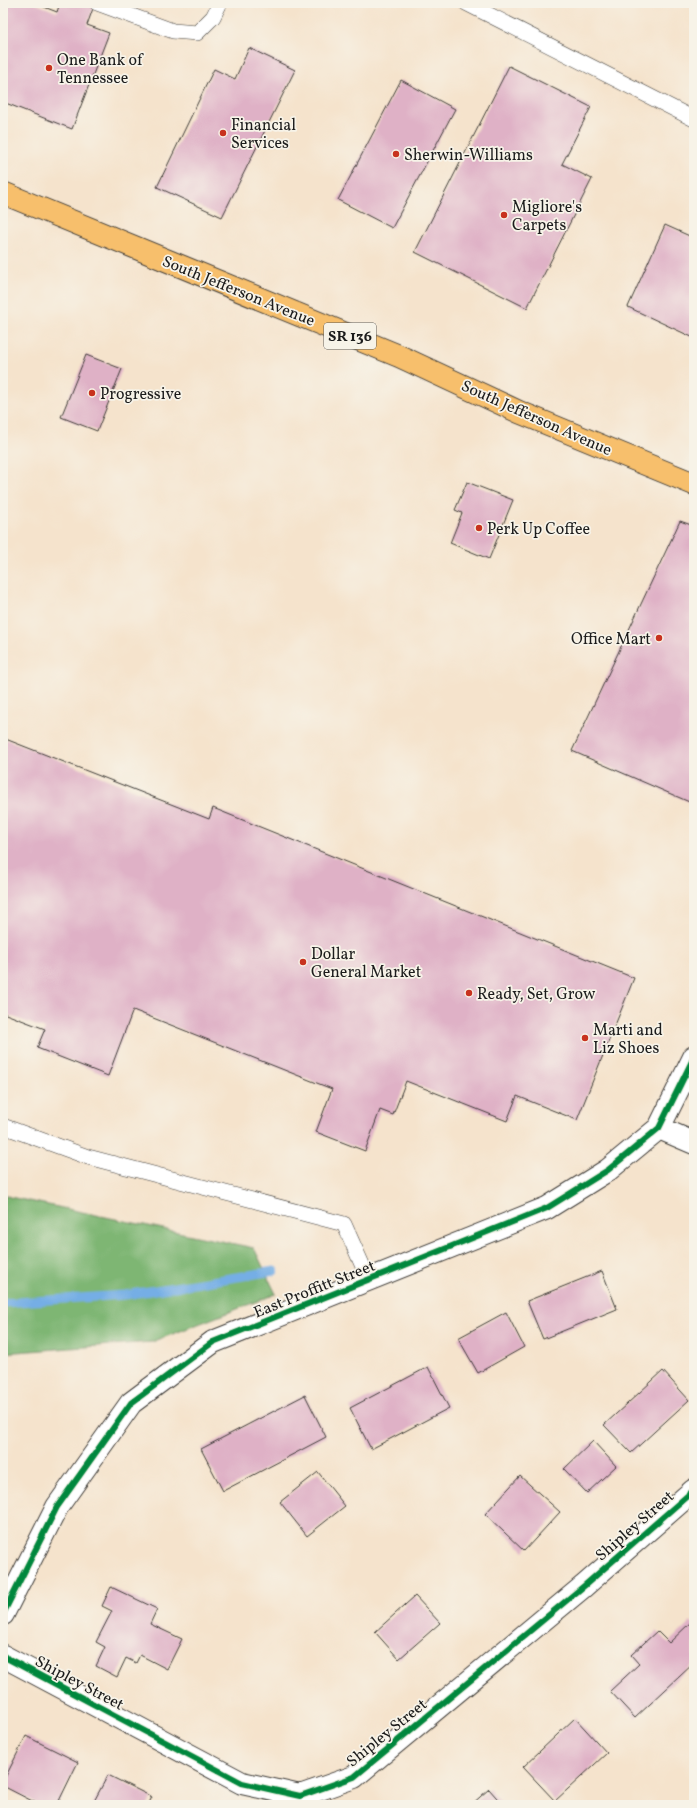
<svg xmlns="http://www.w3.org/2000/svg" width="697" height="1808" viewBox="0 0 697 1808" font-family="Vollkorn,serif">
	<rect width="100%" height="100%" fill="#f7f3e8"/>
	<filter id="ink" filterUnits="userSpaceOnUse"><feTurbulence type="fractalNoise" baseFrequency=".025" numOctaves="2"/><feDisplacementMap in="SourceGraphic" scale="8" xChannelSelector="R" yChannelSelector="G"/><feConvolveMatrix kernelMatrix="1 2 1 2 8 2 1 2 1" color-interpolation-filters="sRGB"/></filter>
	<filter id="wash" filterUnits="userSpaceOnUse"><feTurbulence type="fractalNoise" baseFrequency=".012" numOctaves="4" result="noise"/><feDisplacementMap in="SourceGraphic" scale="16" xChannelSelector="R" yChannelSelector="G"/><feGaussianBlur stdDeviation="0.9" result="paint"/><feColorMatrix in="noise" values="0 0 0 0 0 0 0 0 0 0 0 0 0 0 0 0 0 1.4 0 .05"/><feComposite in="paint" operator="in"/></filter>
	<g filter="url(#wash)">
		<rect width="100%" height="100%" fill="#f5e3cc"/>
		<path fill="#7eb673" stroke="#4d6948" d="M3,1194L10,1197L254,1248L276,1294L152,1342L3,1353Z"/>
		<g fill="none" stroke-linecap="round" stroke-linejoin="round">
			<path stroke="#75aee5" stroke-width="9" d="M3,1303L125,1295L274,1271"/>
		</g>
		<g id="blocks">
			<path fill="#dfb1c6" d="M3,3H34L57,12L60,3H95L87,25L109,33L72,129L3,102Z
				M249,48L295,70L222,217L157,187L214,69L235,79Z
				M509,66L591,107L562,164L592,179L527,308L415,252Z
				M401,80L455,109L392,228L338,200Z
				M665,225L694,238V338L628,307Z
				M86,355L122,369L97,431L61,417Z
				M467,482L513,500L489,559L450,543L462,513L455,510Z
				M680,521L694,526V804L572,751Z
				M3,738L209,819L213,808L634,978L577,1120L517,1096L507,1121L406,1081L393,1115L380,1110L365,1151L316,1132L332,1089L133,1010L108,1076L37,1048L45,1029L3,1013Z
				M602,1271L617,1309L543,1339L527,1301Z
				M506,1312L524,1347L478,1373L458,1338Z
				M428,1367L449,1408L371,1449L350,1408Z
				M663,1371L689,1400L631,1453L604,1425Z
				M305,1395L326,1437L223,1491L201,1449Z
				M593,1441L616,1466L587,1493L564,1469Z
				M318,1472L345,1506L307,1536L280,1502Z
				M520,1476L560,1512L524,1551L485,1514Z
				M111,1587L157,1609L150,1624L182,1639L167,1669L140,1655L136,1663L126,1658L117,1677L96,1666L105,1647L96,1642L112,1611L102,1606Z
				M415,1596L440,1623L399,1659L375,1632Z
				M691,1622L694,1625V1663L635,1718L610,1691L639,1664L631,1655L657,1631L669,1643Z
				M575,1718L607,1753L555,1801L523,1767Z
				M26,1736L78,1762L57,1805H40L3,1786V1782Z
				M108,1775L152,1797L148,1805H92Z
				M489,1789L503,1805H471Z"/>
		</g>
	</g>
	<g filter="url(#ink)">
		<use href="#blocks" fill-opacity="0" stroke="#3d3a36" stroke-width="1"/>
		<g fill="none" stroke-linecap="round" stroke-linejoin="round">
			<g stroke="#3d3a36" stroke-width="16">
				<path id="service" d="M97,3L173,31L197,33L213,17L220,3
					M466,3L694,119
					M3,1126L88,1157L344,1224L369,1280"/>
			</g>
			<g stroke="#3d3a36" stroke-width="24">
				<path id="minor" d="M659,1128L694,1143
					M3,1614L57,1507L131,1403L213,1342L547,1208L608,1170L659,1128L694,1057
					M3,1656L242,1783L300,1796L354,1777L584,1586L694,1490"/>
			</g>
			<g stroke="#3d3a36" stroke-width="24">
				<path id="primary" d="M3,193L399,356L519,412L694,484"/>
			</g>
			<use href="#service" stroke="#fff" stroke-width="15"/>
			<use href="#minor" stroke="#fff" stroke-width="22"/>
			<use href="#primary" stroke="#f7bf6c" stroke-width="22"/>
			<g stroke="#f7f3e8" stroke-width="8">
				<path id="cycleway" d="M3,1614L57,1507L131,1403L213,1342L547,1208L608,1170L659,1128L694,1057
					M3,1656L242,1783L300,1796L354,1777L584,1586L694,1490"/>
			</g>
			<use href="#cycleway" stroke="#00873e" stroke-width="6"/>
		</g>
	</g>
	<g fill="#c8321e" stroke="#f7f3e8" stroke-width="1.5">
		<circle cx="49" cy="68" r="4"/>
		<circle cx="223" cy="133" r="4"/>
		<circle cx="396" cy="154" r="4"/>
		<circle cx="504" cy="215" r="4"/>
		<circle cx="92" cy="393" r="4"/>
		<circle cx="479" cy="528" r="4"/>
		<circle cx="659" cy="638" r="4"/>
		<circle cx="303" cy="962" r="4"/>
		<circle cx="469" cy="993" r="4"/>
		<circle cx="585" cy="1038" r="4"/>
	</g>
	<g text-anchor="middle" stroke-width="3.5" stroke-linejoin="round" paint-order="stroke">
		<rect fill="#f7f3e8" stroke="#5e5c59" stroke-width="1" x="324" y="323" width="52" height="26" rx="3"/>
		<g font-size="15" font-weight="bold" fill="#1c1c1c">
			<text x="350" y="341">SR 136</text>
		</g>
		<g font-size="16" fill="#1c1c1c" stroke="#f7f3e8" text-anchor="start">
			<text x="57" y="65">One Bank of<tspan x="57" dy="18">Tennessee</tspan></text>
			<text x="231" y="130">Financial<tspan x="231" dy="18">Services</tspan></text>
			<text x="404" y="160">Sherwin-Williams</text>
			<text x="512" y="212">Migliore's<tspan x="512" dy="18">Carpets</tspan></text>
			<text x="100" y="399">Progressive</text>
			<text x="487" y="534">Perk Up Coffee</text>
			<text x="651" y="644" text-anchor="end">Office Mart</text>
			<text x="311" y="959">Dollar<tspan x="311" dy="18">General Market</tspan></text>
			<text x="477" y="999">Ready, Set, Grow</text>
			<text x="593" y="1035">Marti and<tspan x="593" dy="18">Liz Shoes</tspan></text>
		</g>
		<g font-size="16" fill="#1c1c1c" stroke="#f7f3e8">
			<text transform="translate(239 290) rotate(22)" y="6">South Jefferson Avenue</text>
			<text transform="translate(537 417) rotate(24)" y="6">South Jefferson Avenue</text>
			<text transform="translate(314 1288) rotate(-22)" y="6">East Proffitt Street</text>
			<text transform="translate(634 1525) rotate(-41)" y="6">Shipley Street</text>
			<text transform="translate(80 1682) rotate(28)" y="6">Shipley Street</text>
			<text transform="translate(386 1732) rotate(-39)" y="6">Shipley Street</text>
		</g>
	</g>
	<rect width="697" height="1808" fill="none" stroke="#f7f3e8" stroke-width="16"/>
</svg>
